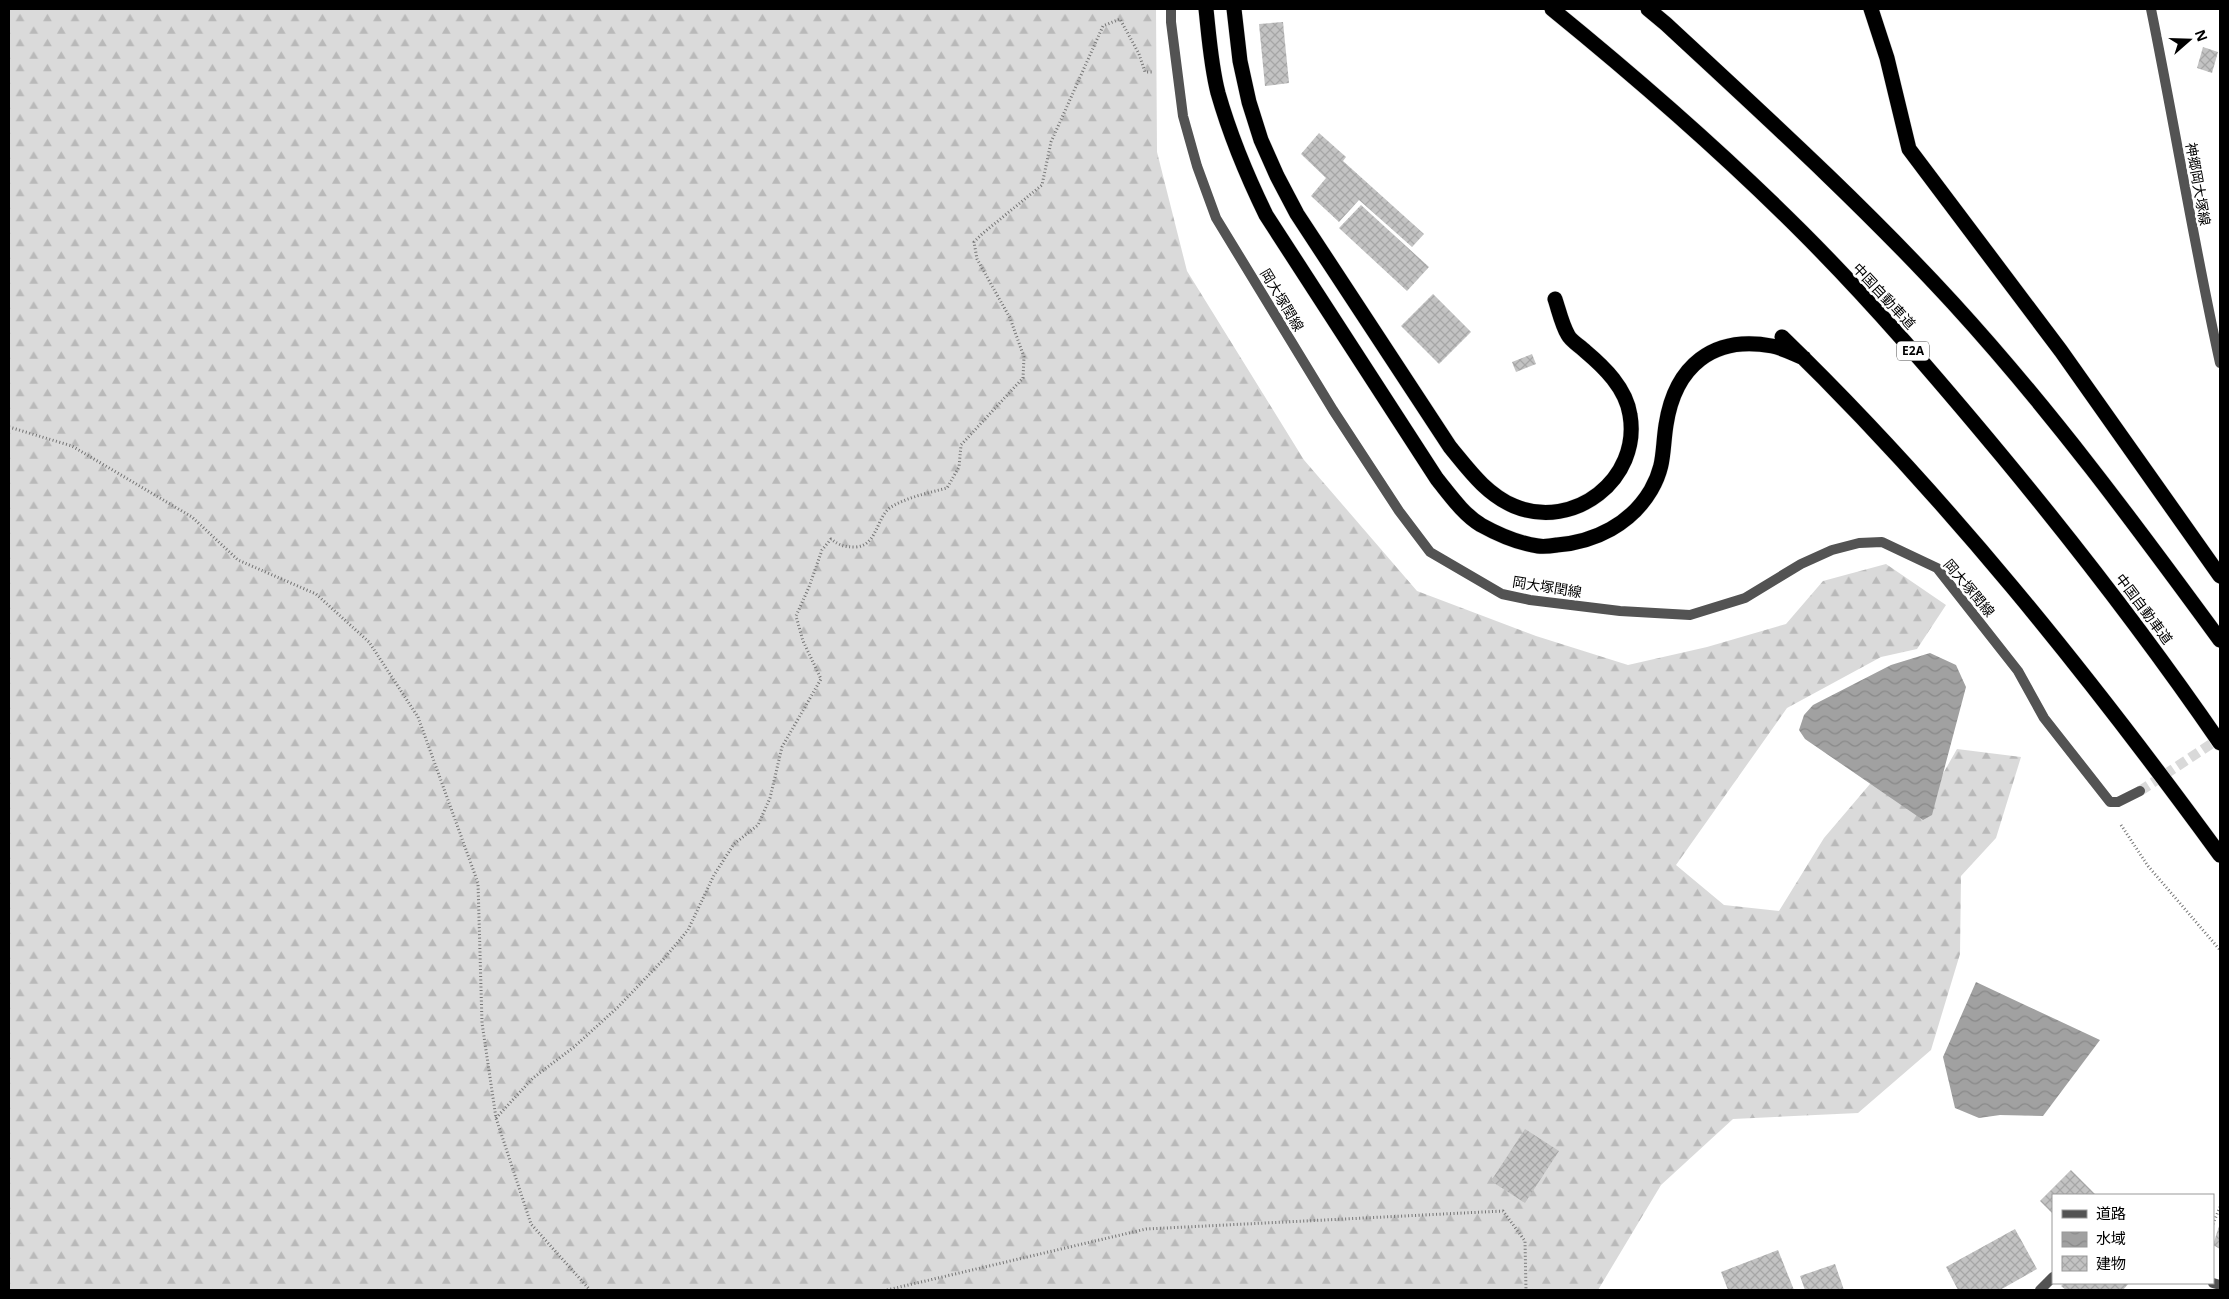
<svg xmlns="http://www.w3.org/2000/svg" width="2229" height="1299" viewBox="0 0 2229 1299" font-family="'Noto Sans','Noto Sans JP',sans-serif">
	<defs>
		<pattern id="forest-firs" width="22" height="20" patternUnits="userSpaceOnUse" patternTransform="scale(1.25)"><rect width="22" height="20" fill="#dadada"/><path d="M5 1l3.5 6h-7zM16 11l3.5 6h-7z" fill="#b9b9b9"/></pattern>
		<pattern id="water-waves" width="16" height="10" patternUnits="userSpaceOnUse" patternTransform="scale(1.25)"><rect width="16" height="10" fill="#a1a1a1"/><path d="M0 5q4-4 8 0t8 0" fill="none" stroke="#898989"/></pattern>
		<pattern id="building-cross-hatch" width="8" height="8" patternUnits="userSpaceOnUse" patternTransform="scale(1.25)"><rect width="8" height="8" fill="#c3c3c3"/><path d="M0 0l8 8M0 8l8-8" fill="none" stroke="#a6a6a6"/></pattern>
	</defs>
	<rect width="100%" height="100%" fill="#fff"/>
	<path fill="url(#forest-firs)" d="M9,9H1156L1157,152L1187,271L1304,460L1417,591L1536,636L1628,665L1707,647L1786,624L1823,581L1886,564L1946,605L1917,649L1881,657L1787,708L1676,865L1724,905L1779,911L1824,838L1870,784L1936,786L1957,749L2021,757L1996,838L1961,876L1960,954L1931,1050L1858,1113L1733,1119L1661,1185L1598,1290H9Z"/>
	<path fill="url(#water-waves)" d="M1930,653L1956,665L1966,687L1932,815L1923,820L1805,739L1799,730L1804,715L1813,705L1891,665Z
		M1976,982L2100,1040L2043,1116L2000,1115L1979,1118L1955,1108L1943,1057Z"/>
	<path fill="url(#building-cross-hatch)" d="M1283,22L1289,83L1265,86L1259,24Z
		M2203,47L2218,52L2212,73L2197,68Z
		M1319,133L1346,157L1343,161L1424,234L1412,247L1359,200L1339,222L1311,196L1326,178L1301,154Z
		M1361,205L1429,267L1407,291L1339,228Z
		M1433,294L1471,332L1439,364L1401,326Z
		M1532,354L1536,364L1516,372L1512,362Z
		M1525,1129L1559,1151L1525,1203L1491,1181Z
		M2071,1170L2096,1195H2053V1214L2040,1201Z
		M2220,1223V1249L2213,1245Z
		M2015,1229L2037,1269L2000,1290H1958L1946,1267Z
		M1778,1250L1794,1290H1728L1721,1272Z
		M1835,1264L1844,1290H1805L1800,1276Z
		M2064,1283H2129L2123,1290H2066L2061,1286Z"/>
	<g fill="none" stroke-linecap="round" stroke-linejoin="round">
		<path stroke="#d9d9d9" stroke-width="10" stroke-dasharray="10 5" stroke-linecap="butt" d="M2140,791L2220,738"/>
		<g stroke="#dbdbdb" stroke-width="16">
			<path id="motorway" d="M1206,9C1209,37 1211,66 1218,93C1230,135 1247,176 1266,215L1437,479C1450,495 1463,514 1481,525C1499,535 1517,543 1538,546C1544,547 1551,546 1557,545C1595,542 1631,524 1651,490C1665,466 1662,451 1666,425C1675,366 1713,335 1772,346C1783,348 1794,354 1804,358
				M1234,9L1240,61L1249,102L1261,140L1277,176L1297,214L1450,447C1469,470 1486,494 1514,506C1574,531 1641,479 1630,415C1626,388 1604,367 1585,351C1580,346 1571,341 1568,335C1562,325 1559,311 1555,299
				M1552,9C1638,79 1723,153 1802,232C1873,303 1938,379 2002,456C2079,549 2152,644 2220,743
				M1648,9L1666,24C1764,115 1863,205 1953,303C2050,409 2135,524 2220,640
				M1871,9L1887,58L1909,149L2061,351L2220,576
				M1782,337C1945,495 2087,673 2220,855"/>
		</g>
		<path stroke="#757575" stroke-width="3" stroke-dasharray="1 2.5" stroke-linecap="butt" d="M9,427L72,446L192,517L238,560L316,594L369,642L418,717L478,883L482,1023L496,1118L531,1224L590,1290
			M2121,825L2148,866L2220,950
			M496,1118L533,1078L574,1047L618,1007L662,961L688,930L714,875L734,844L758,825L770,798L782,747L821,679L803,641L796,616L809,587L822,550L831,539C840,546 845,547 856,547C878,545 876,517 891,507C908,497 928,493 947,488L959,467L961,445L1023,378L1024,357L1010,318L977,259L974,242L982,234L1042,185L1051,142L1103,26L1120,19L1139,54L1145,72H1152
			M2213,1224L2220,1207
			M887,1290L1146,1229L1503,1211L1525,1241L1526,1290"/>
		<path stroke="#535353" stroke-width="10" d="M1171,9V22L1183,116L1197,166L1216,218L1333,410L1399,511L1430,552L1502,594L1530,600L1620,611L1690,615L1745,598L1801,564L1832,550L1859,543L1882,542L1937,568L2018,671L2044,718L2110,802H2118L2140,791
			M2151,9C2175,127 2194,245 2220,363
			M2213,1283L2220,1285
			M2040,1290L2053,1277"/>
		<use href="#motorway" stroke="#000" stroke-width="15"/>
	</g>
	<g text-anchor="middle" stroke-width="5" stroke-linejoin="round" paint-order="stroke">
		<rect fill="#fff" stroke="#4c4c4c" stroke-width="1" x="1897" y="341.5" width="32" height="19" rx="4"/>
		<g font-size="12" font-weight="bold" fill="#000">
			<text x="1913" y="355">E2A</text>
		</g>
		<g font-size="14" fill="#000" stroke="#fff">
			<text transform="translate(2198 184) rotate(80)" y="5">神郷岡大塚線</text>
			<text transform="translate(1884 296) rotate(47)" y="5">中国自動車道</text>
			<text transform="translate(1282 300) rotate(59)" y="5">岡大塚閏線</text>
			<text transform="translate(1547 587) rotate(9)" y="5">岡大塚閏線</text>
			<text transform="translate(1969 588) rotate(50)" y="5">岡大塚閏線</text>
			<text transform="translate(2144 609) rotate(53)" y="5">中国自動車道</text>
		</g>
	</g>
	<rect width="2229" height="1299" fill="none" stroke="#000000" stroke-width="20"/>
	<rect x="2052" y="1194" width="162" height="90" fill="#ffffff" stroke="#999999"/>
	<rect x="2062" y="1210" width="25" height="8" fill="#535353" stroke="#999999"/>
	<text x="2096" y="1219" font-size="15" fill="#000000">道路</text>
	<rect x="2062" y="1232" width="25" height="15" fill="url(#water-waves)" stroke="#999999"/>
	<text x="2096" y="1244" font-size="15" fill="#000000">水域</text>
	<rect x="2062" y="1256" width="25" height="15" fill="url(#building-cross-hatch)" stroke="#999999"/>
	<text x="2096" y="1269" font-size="15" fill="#000000">建物</text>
	<g transform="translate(2189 40) rotate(70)" stroke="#ffffff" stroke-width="4" paint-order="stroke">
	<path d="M0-4L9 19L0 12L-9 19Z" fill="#000000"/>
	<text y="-8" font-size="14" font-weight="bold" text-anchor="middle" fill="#000000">N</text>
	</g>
</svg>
